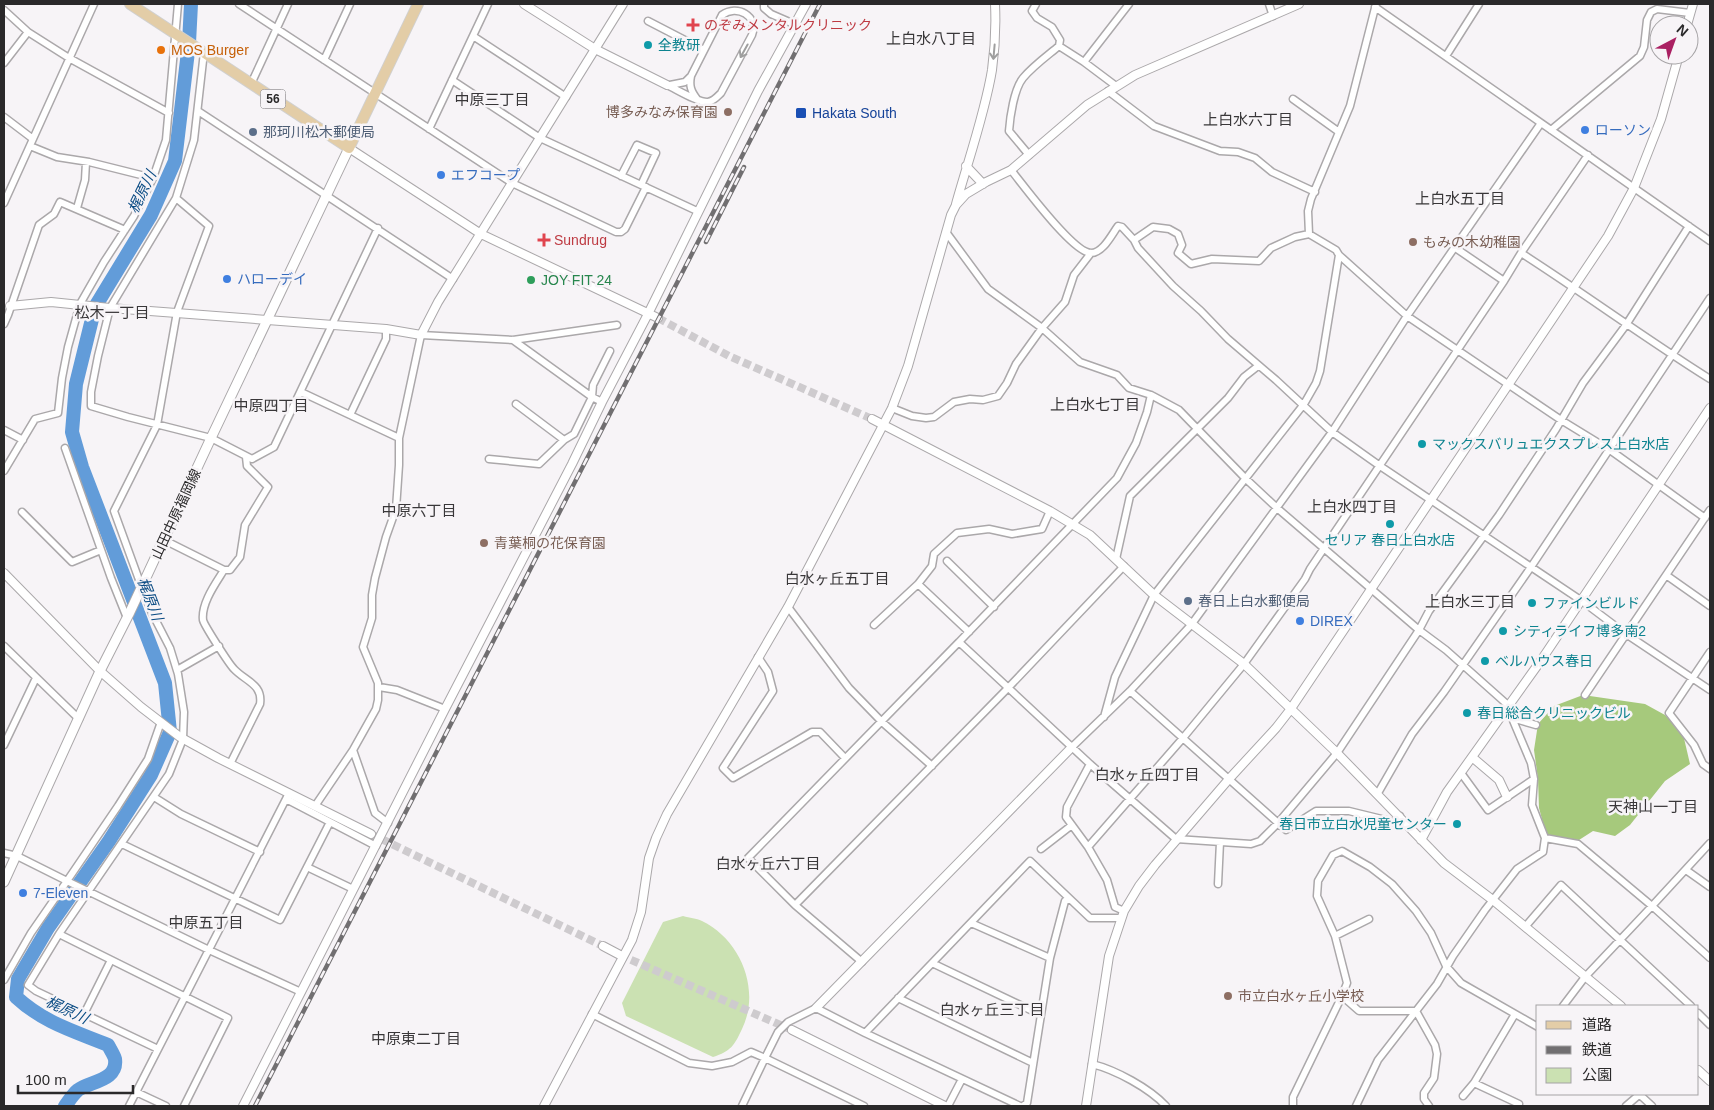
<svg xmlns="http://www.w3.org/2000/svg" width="1714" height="1110" viewBox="0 0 1714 1110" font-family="Helvetica,'Noto Sans JP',sans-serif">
	<rect width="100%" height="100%" fill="#f7f4f7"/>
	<path fill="#cbe1b2" d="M683,916C690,918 696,918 702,921C741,940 761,990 742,1029C734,1046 731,1051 713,1057L626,1016L622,1003L663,922Z"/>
	<path fill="#a6c97c" d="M1583,695L1645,704L1665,715L1683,734L1690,764L1665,781L1630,825L1615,836L1593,831L1579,840L1551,837L1546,834L1539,808L1538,779L1534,750L1538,724L1554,706Z"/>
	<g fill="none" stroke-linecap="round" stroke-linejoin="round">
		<path stroke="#629cd9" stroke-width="14" d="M65,1106C69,1101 73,1094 78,1090C90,1081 118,1081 115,1059C114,1055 110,1049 108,1045C74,1031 44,1023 16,997L18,979L48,928L109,841L151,775L170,732L165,683L82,467L72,432L76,384L95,307L151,215L175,161L189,43L191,4"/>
		<path stroke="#cecbce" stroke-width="8" stroke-dasharray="8 4" stroke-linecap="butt" d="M658,318L729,356L872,419
			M371,834L603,946
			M620,955L792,1030"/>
		<g stroke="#aba8aa" stroke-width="9">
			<path id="minor" d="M239,4L512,183L616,232H621L625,229L646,187
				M764,4V8L771,14L794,24
				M1036,4L1032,11L1037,18L1052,27L1060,40L1059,46L1084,62L1116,86
				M1269,4L1273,16
				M1375,7L1710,241
				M4,10L28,32L69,58L169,113
				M648,21L704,50
				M473,36L566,97
				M204,52L194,140L176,198L110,308L98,356L91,392V406L128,417L211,438L252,459L274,447L378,228
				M1446,56L1479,4
				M324,60L350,4
				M1084,62L1129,4
				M4,63L28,32
				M452,80L540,138L697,211
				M251,84L288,4
				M667,85C676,89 698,103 708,102C714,101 717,97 721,93L752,35C759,16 737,4 722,15L691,76C689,86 691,91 697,99
				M670,85L685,82L690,77
				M1108,91L1154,126L1220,151L1238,152L1255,158L1272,172L1315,192
				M1293,99L1339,132
				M198,111L453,279
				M4,117L33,139
				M429,129L488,4
				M1551,130L1640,56L1644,47L1647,20L1651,12L1657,9L1690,13
				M30,146L57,157L89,162L153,178
				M1029,155L1009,131C1010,117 1014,89 1023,78C1033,66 1047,56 1059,46
				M1011,170C1024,186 1073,253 1091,253C1103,253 1112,234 1118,226L1122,227L1134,240L1138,248L1173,286L1201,311L1228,339L1276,380L1332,432L1380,466L1582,601L1626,634L1710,690
				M621,176L637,145L656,153L641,185
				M4,203L94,4
				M77,208L85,180L86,162
				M946,232L988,289L1042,328L1080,362L1117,375L1129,388L1151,395L1179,410L1246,479L1277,508L1419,630L1337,753L1278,823L1260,841L1251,844L1176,839L1090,764L959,642L1117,478L1136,443L1147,412L1151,395
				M1134,240L1153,227L1169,229L1178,234L1182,245L1178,253L1191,264L1212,259L1259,261L1271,248L1295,237L1309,234
				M1454,247L1504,281
				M1521,253C1585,294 1646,339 1710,379
				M1339,255L1407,316L1561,420L1610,450L1705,518
				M4,324L8,315L39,225L54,214L60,202L125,230
				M513,340L592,397L602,402
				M301,392L399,438
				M516,404L564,440
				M892,408L912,416L926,418L934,417L954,402L970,399L983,400L998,396L1007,383L1016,364L1042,328L1065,302L1074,275L1091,253
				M350,415L386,339V329
				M4,430L23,440
				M65,448L111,578L127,618
				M489,459L539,464L564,440L574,434L592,397L593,385L610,351
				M4,471L35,419L58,413L62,378L68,347L80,304L104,262L134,216L153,178L166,140L178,4
				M22,512L72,562L101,550
				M164,540L224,570H230L240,557L245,525L268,487L247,466L246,457
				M1116,559L1130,496L1228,398L1244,377L1258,366
				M947,561L994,607
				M224,570C216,583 201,603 203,620C204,625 229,664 234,669C245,681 263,684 260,704L230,764
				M1666,575L1710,606
				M918,584L969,632
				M788,607L849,688L882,722L932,766
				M874,625L918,584L932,566L934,554L957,533L989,529L1012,534L1042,529L1050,511
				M4,646L79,719
				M1710,652L1669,713L1694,745L1703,764L1710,769
				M758,657L768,672L773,691L723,768L733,778L812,732H820L845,758
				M177,670L219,646
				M379,687L397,690L445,709
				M1130,691L1286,830L1316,811H1349L1394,822L1400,816
				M1585,695L1710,510
				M1509,706L1446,650L1419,630L1429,611L1499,515L1556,429L1583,383L1626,325L1689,226
				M1505,711L1512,718L1531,763L1534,779L1532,805L1545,838L1578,844L1652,906L1710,843
				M1104,717L1115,677L1154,595L1304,404L1316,383L1320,371L1339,255L1336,250L1309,234L1308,211L1311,199L1350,106L1376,4
				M1512,718L1536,725
				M4,745L36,678
				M1072,747L1130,691L1191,625L1332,432L1407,316L1541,123
				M353,750L375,813L388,823
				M1461,773L1488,810L1534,779
				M1378,793L1412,734L1444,692L1531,567L1710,298
				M154,797L181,814L260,852
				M286,799L376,846
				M315,806L353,750L376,709L378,700V683L363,647L372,618V595L375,578L386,537L396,509L399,465V438L421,335L513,340L617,325
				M122,844L280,920L330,822
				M1088,847L1066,817L1067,807L1090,764
				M1041,849L1072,825
				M4,853L17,856L67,881L118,806L148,759L161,722
				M307,867L353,889
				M1686,870L1710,887
				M1218,884L1220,842
				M795,905L748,858L959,642
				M1124,911L1115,907L1107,880L1088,847L1183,738L1244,664L1305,579L1310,569L1504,281L1521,253L1588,155
				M971,923L1050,958
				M1525,927L1561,885L1691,1006
				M59,934L228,1018L184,1106
				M1335,936L1369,919
				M862,962L795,905L1008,688L1124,566
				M932,963L1041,1015
				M4,980L31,933L67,881L209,950L301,992
				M898,998L1033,1063
				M1563,1006L1585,977L1652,906L1710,958
				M1698,1013L1710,1025
				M84,1014L111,960
				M592,1014L689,1063L712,1066L732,1062L751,1052L765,1058L778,1032L788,1022L816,1008L865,1033L1030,861L1090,918H1121
				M865,1033L1020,1106
				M158,1049L36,991L28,985L59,934L169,774L183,739L184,712L178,674L170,648L152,613L138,577L114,511L157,425L177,312L209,226L176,198
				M1092,1064C1116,1070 1149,1088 1166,1106
				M1474,1083L1519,1104
				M136,1092L166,1106
				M1639,1094L1652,1106
				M1463,1096L1474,1083L1515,1014
				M129,1106L289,793
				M742,1106L765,1058L864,1106
				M948,1106L962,1079
				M1023,1106L1027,1103L1050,958L1065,901L1069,899
				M1293,1106V1097L1342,996
				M1356,1106L1378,1060L1437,984L1453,956L1485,910L1517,869L1543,852L1545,838
				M1429,1106L1424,1099V1093L1434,1078L1437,1054L1435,1045L1416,1011H1359L1342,996L1347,983L1335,936L1317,896L1318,881L1333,855L1342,851L1370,867L1392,884L1416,911L1431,933L1446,966L1461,983L1538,1027
				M1626,1106L1640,1094"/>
		</g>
		<g stroke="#aba8aa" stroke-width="10">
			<path id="tertiary" d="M524,4L595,49L667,85
				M1687,25L1693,4
				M349,148L481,234L658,318
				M966,166L983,184
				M956,204C968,161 985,113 992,70C995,48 996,25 995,4
				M10,306L51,302L110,308L386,329L421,335L438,302L623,4
				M872,419L1050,511L1090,535L1154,595L1244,664L1337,753L1444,863L1494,901L1621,1006
				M4,573L100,671L141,707L180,737L218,758L371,834
				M1472,757L1499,780L1507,797
				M1421,840L1447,792L1542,659L1710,408
				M603,946L620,955
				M816,1008L1072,747
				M792,1030L945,1106
				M1698,1070L1710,1081
				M243,1106L445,709L572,464L602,402L648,314L758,91L806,4
				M544,1106L632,940L641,912L649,858L656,838L667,814L788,607L892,408L908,366L951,215L956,205L966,194L986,182L1011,170L1087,105L1135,75L1299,4
				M1086,1106L1109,956L1124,911L1139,886L1155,865L1229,779L1276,728L1290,710L1608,236L1634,188L1661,119L1679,55"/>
		</g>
		<g stroke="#aba8aa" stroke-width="11">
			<path id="secondary" d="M4,882L100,671L129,614L211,438L349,148"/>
		</g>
		<g stroke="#d0d0d0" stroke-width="12">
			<path id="primary" d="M130,4L349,148L418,4"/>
		</g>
		<use href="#minor" stroke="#fff" stroke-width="6"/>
		<use href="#tertiary" stroke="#fff" stroke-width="8"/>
		<use href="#secondary" stroke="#fff" stroke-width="9"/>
		<use href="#primary" stroke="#e3cda7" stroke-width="10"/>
		<g stroke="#716f71" stroke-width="4.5">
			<path id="rail" d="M706,242L744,167
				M255,1106L820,4"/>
		</g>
		<use href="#rail" stroke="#f7f4f7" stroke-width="2.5" stroke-dasharray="8" stroke-linecap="butt"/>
	</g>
	<defs><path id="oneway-shaft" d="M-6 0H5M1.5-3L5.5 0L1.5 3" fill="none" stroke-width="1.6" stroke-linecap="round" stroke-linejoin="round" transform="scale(1.25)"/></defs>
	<g stroke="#9f9f9f">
		<use href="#oneway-shaft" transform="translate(744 51) rotate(119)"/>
		<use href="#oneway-shaft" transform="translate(994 52) rotate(95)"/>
	</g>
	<g fill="#e0444e" stroke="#f7f4f7" stroke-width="2">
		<path d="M690.5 17.5h5v5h5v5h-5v5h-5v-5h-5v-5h5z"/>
		<path d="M541.5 232.5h5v5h5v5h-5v5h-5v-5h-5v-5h5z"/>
	</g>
	<g fill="#0f9aa8" stroke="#f7f4f7" stroke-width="2">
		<circle cx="648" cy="45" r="5"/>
		<circle cx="1422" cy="444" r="5"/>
		<circle cx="1390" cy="524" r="5"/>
		<circle cx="1532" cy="603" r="5"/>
		<circle cx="1503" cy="631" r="5"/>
		<circle cx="1485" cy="661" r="5"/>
		<circle cx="1467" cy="713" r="5"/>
		<circle cx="1457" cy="824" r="5"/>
	</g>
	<circle fill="#e8710a" stroke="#f7f4f7" stroke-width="2" cx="161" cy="50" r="5"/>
	<g fill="#8d6e63" stroke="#f7f4f7" stroke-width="2">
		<circle cx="728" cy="112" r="5"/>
		<circle cx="1413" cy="242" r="5"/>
		<circle cx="484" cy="543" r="5"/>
		<circle cx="1228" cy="996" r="5"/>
	</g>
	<rect fill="#1a4fb4" stroke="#f7f4f7" stroke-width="2" x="795" y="107" width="12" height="12" rx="2.5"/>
	<g fill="#3f7fe0" stroke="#f7f4f7" stroke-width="2">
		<circle cx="1585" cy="130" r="5"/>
		<circle cx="441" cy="175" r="5"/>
		<circle cx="227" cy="279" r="5"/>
		<circle cx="1300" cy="621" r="5"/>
		<circle cx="23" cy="893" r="5"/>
	</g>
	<g fill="#5c6f8a" stroke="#f7f4f7" stroke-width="2">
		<circle cx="253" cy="132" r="5"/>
		<circle cx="1188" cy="601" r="5"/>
	</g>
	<circle fill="#2e9e5b" stroke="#f7f4f7" stroke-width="2" cx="531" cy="280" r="5"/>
	<g text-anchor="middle" stroke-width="5" stroke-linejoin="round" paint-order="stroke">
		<rect fill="#f7f4f7" stroke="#686668" stroke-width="1" x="260.5" y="89.5" width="25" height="19" rx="4"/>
		<g font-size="12" font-weight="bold" fill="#2a292a">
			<text x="273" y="103">56</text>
		</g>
		<g font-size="14" fill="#be3a42" stroke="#f7f4f7" text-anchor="start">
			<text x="704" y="30">のぞみメンタルクリニック</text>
			<text x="554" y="245">Sundrug</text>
		</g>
		<g font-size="14" fill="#0d838f" stroke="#f7f4f7" text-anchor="start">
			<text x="658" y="50">全教研</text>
			<text x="1432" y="449">マックスバリュエクスプレス上白水店</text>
			<text x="1390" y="545" text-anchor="middle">セリア 春日上白水店</text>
			<text x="1542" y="608">ファインビルド</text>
			<text x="1513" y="636">シティライフ博多南2</text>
			<text x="1495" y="666">ベルハウス春日</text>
			<text x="1477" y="718">春日総合クリニックビル</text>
			<text x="1447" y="829" text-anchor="end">春日市立白水児童センター</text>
		</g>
		<g font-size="14" fill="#c56008" stroke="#f7f4f7" text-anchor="start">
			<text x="171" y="55">MOS Burger</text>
		</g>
		<g font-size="14" fill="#785e54" stroke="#f7f4f7" text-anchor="start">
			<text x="718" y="117" text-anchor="end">博多みなみ保育園</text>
			<text x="1423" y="247">もみの木幼稚園</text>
			<text x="494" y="548">青葉桐の花保育園</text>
			<text x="1238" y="1001">市立白水ヶ丘小学校</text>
		</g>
		<g font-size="14" fill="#164399" stroke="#f7f4f7" text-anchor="start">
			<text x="812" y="118">Hakata South</text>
		</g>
		<g font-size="14" fill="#366cbe" stroke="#f7f4f7" text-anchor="start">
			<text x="1595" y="135">ローソン</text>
			<text x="451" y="180">エフコープ</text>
			<text x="237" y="284">ハローデイ</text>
			<text x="1310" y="626">DIREX</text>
			<text x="33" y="898">7-Eleven</text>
		</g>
		<g font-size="14" fill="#4e5e75" stroke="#f7f4f7" text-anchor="start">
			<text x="263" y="137">那珂川松木郵便局</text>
			<text x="1198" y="606">春日上白水郵便局</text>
		</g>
		<g font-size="14" fill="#27864d" stroke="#f7f4f7" text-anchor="start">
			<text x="541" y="285">JOY FIT 24</text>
		</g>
		<g font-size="14" fill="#2a292a" stroke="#f7f4f7">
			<text transform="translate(176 514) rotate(-65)" y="5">山田中原福岡線</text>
		</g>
		<g font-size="15" fill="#393739" stroke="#f7f4f7">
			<text x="931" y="44">上白水八丁目</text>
			<text x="492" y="105">中原三丁目</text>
			<text x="1248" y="125">上白水六丁目</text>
			<text x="1460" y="204">上白水五丁目</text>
			<text x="112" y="318">松木一丁目</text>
			<text x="1095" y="410">上白水七丁目</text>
			<text x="271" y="411">中原四丁目</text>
			<text x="1352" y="512">上白水四丁目</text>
			<text x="419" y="516">中原六丁目</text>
			<text x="837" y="584">白水ヶ丘五丁目</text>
			<text x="1470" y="607">上白水三丁目</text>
			<text x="1147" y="780">白水ヶ丘四丁目</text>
			<text x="1653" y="812">天神山一丁目</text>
			<text x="768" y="869">白水ヶ丘六丁目</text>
			<text x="206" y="928">中原五丁目</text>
			<text x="992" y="1015">白水ヶ丘三丁目</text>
			<text x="416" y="1044">中原東二丁目</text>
		</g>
		<g font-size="15" font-style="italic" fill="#0b4c84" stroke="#f7f4f7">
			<text transform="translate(142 192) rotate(-64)" y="5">梶原川</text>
			<text transform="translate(150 599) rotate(69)" y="5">梶原川</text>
			<text transform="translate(67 1010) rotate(25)" y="5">梶原川</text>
		</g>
	</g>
	<rect width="1714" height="1110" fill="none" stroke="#2a292a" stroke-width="10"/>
	<rect x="1536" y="1005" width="162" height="90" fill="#f7f4f7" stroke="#a5a3a5"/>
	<rect x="1546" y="1021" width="25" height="8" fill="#e3cda7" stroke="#a5a3a5"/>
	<text x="1582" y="1030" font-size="15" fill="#2a292a">道路</text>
	<rect x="1546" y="1046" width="25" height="8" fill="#716f71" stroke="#a5a3a5"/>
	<text x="1582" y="1055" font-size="15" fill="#2a292a">鉄道</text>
	<rect x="1546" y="1068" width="25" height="15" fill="#cbe1b2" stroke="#a5a3a5"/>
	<text x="1582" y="1080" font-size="15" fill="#2a292a">公園</text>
	<g transform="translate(1674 40) rotate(41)"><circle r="24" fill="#f7f4f7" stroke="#a5a3a5"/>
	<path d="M0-4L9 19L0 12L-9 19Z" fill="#aa2062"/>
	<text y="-8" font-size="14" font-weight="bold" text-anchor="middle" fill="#2a292a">N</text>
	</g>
	<path d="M18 1085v8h115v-8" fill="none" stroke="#2a292a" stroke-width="2.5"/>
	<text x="25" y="1085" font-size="15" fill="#2a292a" stroke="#f7f4f7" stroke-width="4" paint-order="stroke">100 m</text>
</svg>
